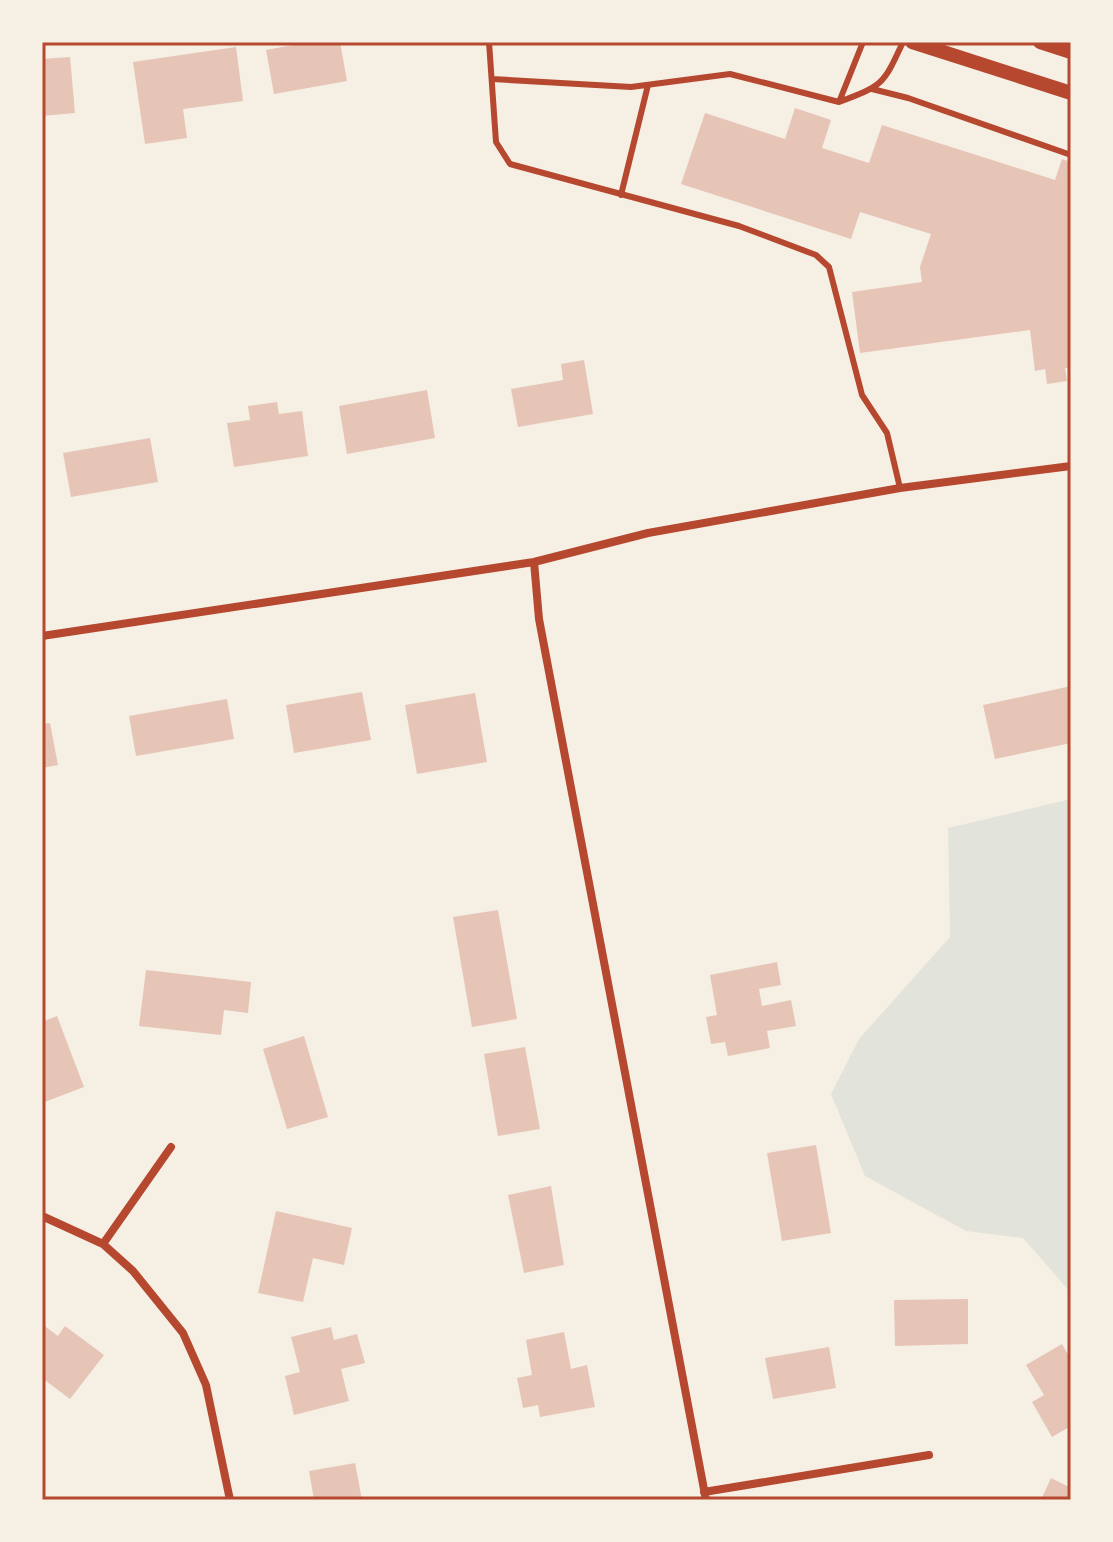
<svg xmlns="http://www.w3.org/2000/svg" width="1113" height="1542" viewBox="0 0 1113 1542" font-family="Helvetica,sans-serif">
	<rect width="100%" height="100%" fill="#f6efe4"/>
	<path fill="#e2e4dc" d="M1071,799V1293L1023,1238L966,1231L865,1176L831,1094L859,1039L950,937L948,828Z"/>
	<path fill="#e6c5b7" d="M309,42H340L347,81L274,94L266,50Z
		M236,47L243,101L183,109L187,138L145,144L133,62Z
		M70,57L75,113L42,116V59Z
		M795,108L831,120L822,148L869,163L882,125L1055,180L1062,159L1071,162V367L1065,368L1067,381L1047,384L1045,369L1035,371L1030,330L860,353L852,292L922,282L920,267L931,234L860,212L851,239L681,184L705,113L785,139Z
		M584,360L593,414L518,427L511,389L563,380L561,364Z
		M427,390L435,438L347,454L339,406Z
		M277,402L279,414L302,411L308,456L234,467L227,423L250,420L248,406Z
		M150,438L158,482L71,497L63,453Z
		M1071,686V743L995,759L983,705Z
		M362,692L371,740L294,753L286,705Z
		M475,693L487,762L417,774L405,705Z
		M227,699L234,739L136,756L129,716Z
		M50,723L58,765L42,768V724Z
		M498,910L517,1019L472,1027L453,917Z
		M777,962L781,985L759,989L762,1006L791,1000L796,1026L767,1031L770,1048L728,1056L725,1042L711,1044L706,1017L717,1015L710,975Z
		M146,970L251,982L248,1013L224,1010L221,1035L139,1026Z
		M57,1016L84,1087L42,1103V1022Z
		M304,1036L328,1117L287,1129L263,1049Z
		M525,1047L540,1129L498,1136L484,1054Z
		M816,1145L831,1233L782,1241L767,1153Z
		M551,1186L564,1265L524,1273L508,1195Z
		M276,1211L352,1228L344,1265L313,1258L303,1302L258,1293Z
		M968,1299V1344L895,1346L894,1300Z
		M42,1324L58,1336L65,1326L104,1355L70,1399L42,1378Z
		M331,1327L334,1340L357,1334L365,1363L341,1369L349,1401L294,1415L285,1376L300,1372L291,1337Z
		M564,1332L571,1369L587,1365L595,1407L540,1417L538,1405L523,1408L517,1378L532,1375L526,1340Z
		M1062,1344L1071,1360V1426L1052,1437L1032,1402L1044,1395L1026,1365Z
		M829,1347L836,1388L773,1399L765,1358Z
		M355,1463L362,1500H314L309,1471Z
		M1051,1478L1071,1488V1500H1041Z"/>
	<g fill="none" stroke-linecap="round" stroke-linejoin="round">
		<path stroke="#b5482f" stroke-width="6" d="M489,42L496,142L510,164L739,226L816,255L829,267L862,395L887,433L900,488
			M863,42L839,102C884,85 883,85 903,42
			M492,79L631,87L730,74L839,102
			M872,89L908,98L1071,155
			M621,195L648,85"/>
		<path stroke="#b5482f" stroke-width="8" d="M534,562L539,619L706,1500
			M42,636L534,562L648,533L900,488L1071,466
			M42,1216L103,1244L133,1271L183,1333L206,1385L230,1500
			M103,1244L171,1147
			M704,1492L929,1455"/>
		<path stroke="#b5482f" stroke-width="14" d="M912,42L1071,93
			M1040,42L1071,52"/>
	</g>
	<rect width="1113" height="1542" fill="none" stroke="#f6efe4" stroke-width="88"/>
	<rect x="44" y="44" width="1025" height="1454" fill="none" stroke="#b5482f" stroke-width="3"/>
</svg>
